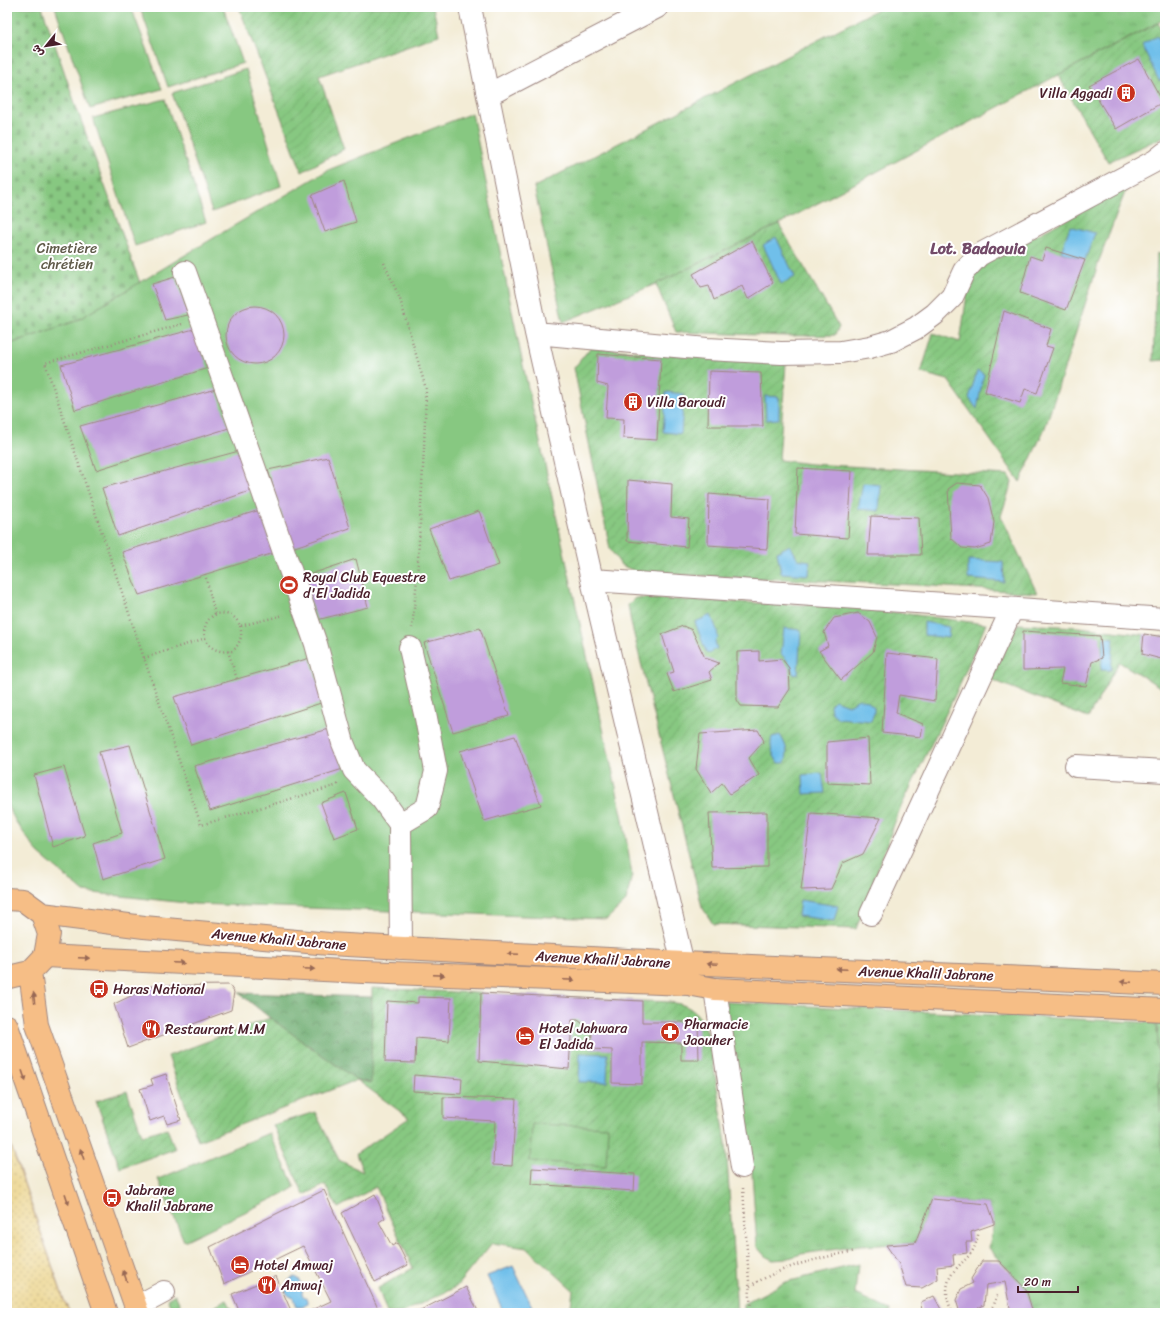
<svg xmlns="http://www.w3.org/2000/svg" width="1172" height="1320" viewBox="0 0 1172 1320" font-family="Sriracha,'Playpen Sans Arabic',sans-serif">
	<defs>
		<pattern id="grass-tufts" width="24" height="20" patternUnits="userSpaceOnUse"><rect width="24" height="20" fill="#87c881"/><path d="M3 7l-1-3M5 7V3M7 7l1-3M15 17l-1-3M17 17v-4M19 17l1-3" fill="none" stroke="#76ab70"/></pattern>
		<pattern id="forest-crowns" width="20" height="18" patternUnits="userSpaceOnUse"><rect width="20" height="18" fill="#6dac6f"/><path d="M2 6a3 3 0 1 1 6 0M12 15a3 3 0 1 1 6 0" fill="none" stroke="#5c8b5b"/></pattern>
		<pattern id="sand-dots" width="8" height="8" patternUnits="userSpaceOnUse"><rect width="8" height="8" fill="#eeda9e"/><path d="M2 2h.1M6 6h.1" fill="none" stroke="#cebb88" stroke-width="1.8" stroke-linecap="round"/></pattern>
		<pattern id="cemetery-stones" width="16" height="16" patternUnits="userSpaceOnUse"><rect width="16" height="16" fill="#87c881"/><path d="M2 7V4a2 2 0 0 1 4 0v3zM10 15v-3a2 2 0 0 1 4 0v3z" fill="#76ab70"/></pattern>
		<pattern id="garden-furrows" width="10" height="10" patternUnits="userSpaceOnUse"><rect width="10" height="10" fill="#87c881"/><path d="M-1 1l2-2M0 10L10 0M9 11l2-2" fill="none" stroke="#76ab70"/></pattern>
	</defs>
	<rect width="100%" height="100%" fill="#fff"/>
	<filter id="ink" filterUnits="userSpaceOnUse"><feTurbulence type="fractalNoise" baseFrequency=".025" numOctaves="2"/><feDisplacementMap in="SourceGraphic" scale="8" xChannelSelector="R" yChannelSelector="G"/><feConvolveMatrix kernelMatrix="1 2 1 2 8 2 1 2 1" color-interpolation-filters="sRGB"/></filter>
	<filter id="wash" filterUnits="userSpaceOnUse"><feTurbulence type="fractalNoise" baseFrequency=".012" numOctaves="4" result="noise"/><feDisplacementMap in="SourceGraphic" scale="16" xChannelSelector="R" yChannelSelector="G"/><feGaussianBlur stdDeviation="0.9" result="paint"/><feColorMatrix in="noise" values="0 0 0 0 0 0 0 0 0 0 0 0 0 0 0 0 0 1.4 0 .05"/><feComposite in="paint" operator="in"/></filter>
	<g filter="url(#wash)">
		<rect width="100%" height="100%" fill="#f3ecd6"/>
		<path fill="url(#grass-tufts)" stroke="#687456" d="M882,7H1165V19L1058,75L779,224L656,284L563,322L534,187Z
			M725,1002L1157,1023L1162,1155L1165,1156V1313H1033L1026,1289L989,1248L994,1221L988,1204L932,1199L915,1243L860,1246L801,1254L786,1259L773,1260L765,1256L757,1247L751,1159Z
			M858,1264L855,1294L890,1310V1313H743V1304L786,1282Z"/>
		<path fill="url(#forest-crowns)" stroke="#5c664d" d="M239,993L372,997V1083L357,1080L270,1018Z"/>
		<path fill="url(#sand-dots)" stroke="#9c7c64" d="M7,1134L64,1300L70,1313H7Z"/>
		<path fill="url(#cemetery-stones)" stroke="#687456" d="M7,7H42L77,109L140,283L76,321L7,345Z"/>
		<path fill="url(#garden-furrows)" stroke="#687456" d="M239,7H433L439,35L319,76L344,149L302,172Z
			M1158,23L1165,37V136L1108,162L1058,75Z
			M1127,187L1100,258L1045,428L1020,482L948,380L921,373L933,333L960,342L969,280L977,267Z
			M779,224L839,327L835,335L787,336L676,332L656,284Z
			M1157,253L1165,255V360L1153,361Z
			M590,348L786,363L779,460L811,464L1008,475L1012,482L1001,516L1037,593L916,585L639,573L621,565L610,549L574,368Z
			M635,598L854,607L986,624L955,695L899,811L856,929L713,924L702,907L631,623L628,605Z
			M1018,624L1078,627L1165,637V690L1119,662L1088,718L990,679Z
			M372,988L642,1001C676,1002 696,999 709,1037L726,1143L737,1313H570L573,1290L527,1248L492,1243L456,1287L401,1313H387L378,1288L413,1268L376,1187L338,1208L325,1185L304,1195L273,1125L315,1112L339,1160L363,1172L356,1154L409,1118L357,1080L198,1141L168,1056L270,1018L357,1080L371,1083Z
			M1157,1023H1165V1156L1162,1155Z
			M127,1091L142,1135L167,1128L175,1149L120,1168L96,1101Z
			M175,1294L184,1313H174L167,1299Z
			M227,1300L234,1313H203L204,1312Z"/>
		<path fill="#87c881" stroke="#687456" d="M55,7H131L162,89L90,109Z
			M140,7H223L243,63L168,87Z
			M246,69L281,186L212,212L172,93Z
			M165,99L206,222L135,246L93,118Z
			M472,113L523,365L623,819L632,875L626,901L607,919L195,904L84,892L38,853L16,822L7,805V345L76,321L220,234L328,170Z
			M532,1124L608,1127L606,1166L530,1161Z
			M269,1133L295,1187L287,1192L184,1241L158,1179Z"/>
		<path fill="#6fbfea" stroke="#5c6f8a" d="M1157,36L1165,54V78L1159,81L1142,45Z
			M1070,226L1095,233L1085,260L1061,252Z
			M776,237L795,277L781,284L763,245Z
			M977,371L984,374L977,409L969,398Z
			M666,392L684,394L681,434L663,432Z
			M765,396L779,397V419L766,420Z
			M863,483L881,485L879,511L858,509Z
			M790,545L798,559L810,561L809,575L781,573L777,552Z
			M968,560L1003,562L1004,582L968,579Z
			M711,615L717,630L718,638L715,641L717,649L713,650L710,654L706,652L695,622Z
			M924,622L949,627L948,638L924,635Z
			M784,628L801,630L798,675L793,674C792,665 787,660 781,654Z
			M1104,637L1114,638L1111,670H1101Z
			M859,699L867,701L874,707V712L871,721L838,718L831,712L830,705L835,700L848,705Z
			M780,735C786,745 789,751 785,763H778C773,754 769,747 772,737Z
			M822,773L825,793L804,794L803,775Z
			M800,900L838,906L834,921L798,916Z
			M580,1053L608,1054L607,1082H579Z
			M513,1266L535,1313H504L487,1276Z
			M295,1277L299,1279L303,1287L302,1294L307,1300V1304L303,1307H297L294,1298C281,1294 283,1281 295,1277Z"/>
		<g id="blocks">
			<path fill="#c09ddc" d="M1139,59L1163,102L1116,129L1089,85Z
				M344,181L356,222L325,232L312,195Z
				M752,241L773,283L748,299L742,286L714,300L709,286L701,288L693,274Z
				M1046,248L1085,260L1066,310L1020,293L1030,256L1042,260Z
				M175,277L188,315L165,320L152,284Z
				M226 335a29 29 0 1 1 58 0a29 29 0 1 1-58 0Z
				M1004,311L1051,329L1046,346L1053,348L1037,393L1025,389L1020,403L985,392Z
				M194,329L208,368L75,410L61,365Z
				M598,354L661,359L657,440L623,438L624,419L606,418L608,386L597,383Z
				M709,371L761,373L763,426H708Z
				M216,389L229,428L96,470L80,426Z
				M239,451L253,490L118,536L102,488Z
				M328,457L350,528L292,548L268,470Z
				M798,468L852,471L848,538L795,534Z
				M628,480L672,484L671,517L689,519L687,547L627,541Z
				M957,483L980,485L988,498L994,522L991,544L975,549L962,548L951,538L948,489Z
				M709,494L770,499L767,549L708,545Z
				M260,510L274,553L139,595L122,552Z
				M479,511L499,565L449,581L429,529Z
				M871,516L919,518L921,555H868Z
				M356,559L368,607L317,620L302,577Z
				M858,613L870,622L877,637L873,652L841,680L819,651L828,646L824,632L834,618Z
				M683,626L692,630L705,658L719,663L709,672L712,680L674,692L667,674L674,672L662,634Z
				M480,628L509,716L453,732L424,643Z
				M1023,631L1100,636L1102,658L1092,662L1086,686L1060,683L1063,669L1023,670Z
				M1144,634L1165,637V660L1142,654Z
				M759,651V661L782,659L789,668L790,689L778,707L741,706L737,700V652Z
				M887,653L938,659L935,701L899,695L896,713L923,724L921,737L882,733Z
				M310,658L324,702L191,745L174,697Z
				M333,728L343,769L210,811L194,766Z
				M758,730L764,741L749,758L759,775L730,794L722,783L711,793L696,769L700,734Z
				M515,736L541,805L484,821L460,751Z
				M868,738L870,785L827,783V742Z
				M130,745L165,859L103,879L93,843L122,833L99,752Z
				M64,767L85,836L53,847L34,775Z
				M346,793L358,829L334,838L321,803Z
				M767,812V867L712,868L709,813Z
				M811,813L881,818L863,854L843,863L831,889L801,890Z
				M229,985L234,992L231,1010L128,1048L114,1004L152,986Z
				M481,993L642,1001V1022H698L699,1060H681V1043L642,1042V1084L612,1083V1050L591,1049L592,1031L578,1020H572L569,1069L479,1061Z
				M418,997L451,998L449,1041L416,1038L415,1063L385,1062L387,1001L418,1003Z
				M166,1074L181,1120L167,1124L164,1116L150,1121L140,1089L153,1085L151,1079Z
				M414,1075L462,1079L461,1094L413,1091Z
				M443,1097L516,1099L512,1166L493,1165L495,1121L443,1118Z
				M532,1168L635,1174L634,1191L531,1184Z
				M324,1190L380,1313H305L331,1301L303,1246L224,1284L210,1247Z
				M375,1194L385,1218L379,1222L392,1246L397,1243L408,1265L375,1282L342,1213Z
				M932,1199L988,1204L994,1221V1224L971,1232L972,1242H966L967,1253L953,1255L954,1265L937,1267L938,1279L922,1288L906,1287L899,1264L886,1245L915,1243Z
				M982,1261H999L1026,1289L1033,1313H1011L1005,1282L986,1285L984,1305L969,1313H960L956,1300L961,1289L973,1283L971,1279Z
				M276,1276L292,1313H240L232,1294Z
				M466,1287L479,1313H415Z
				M934,1296L943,1313H922L921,1302Z"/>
		</g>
	</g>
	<g filter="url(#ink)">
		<use href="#blocks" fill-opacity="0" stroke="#9e8680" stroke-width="1"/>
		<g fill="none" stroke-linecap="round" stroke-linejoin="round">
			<g stroke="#9e8680" stroke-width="24">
				<path id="minor" d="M470,7L536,333L592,580L687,981
					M488,95L657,7
					M185,272L263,492L316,644L343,743L354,770L382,799L400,824L401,948
					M536,333L707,349L781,353L841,352L870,347L891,341L916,328L935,314L952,297L964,271L979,255L1155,161L1165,153
					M592,580L1165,619
					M1076,766L1165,771
					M400,824L427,808L436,771L426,718L410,648
					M871,914L1012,609
					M715,989L742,1167
					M136,1307L164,1292"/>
			</g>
			<g stroke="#9e8680" stroke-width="24">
				<path id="major" d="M42,914L144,927L329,944L683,963L1165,984
					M45,956L363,972L688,984L715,989L1165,1010"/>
			</g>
			<g stroke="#9e8680" stroke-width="24">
				<path id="highway" d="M7,899L23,900L42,914L49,934L45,956L30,972L9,977H7
					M30,972L37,1025L138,1313
					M7,1026L106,1313"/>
			</g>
			<path stroke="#9e8680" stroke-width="2.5" stroke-dasharray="1 3" stroke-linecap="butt" d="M384,263L400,299L426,389L424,448L417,579L412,628
				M182,324L45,363L144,658L201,825L335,786L339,783
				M205,574L215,614
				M240,626C243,636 240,643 233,651C193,657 199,608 226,614C234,616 237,619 240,626L284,615
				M228,651L237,679
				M144,658L206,638
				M743,1188L751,1313
				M750,1286C786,1265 815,1259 855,1251
				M953,1313C945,1299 944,1281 956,1269C962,1262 968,1258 973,1250C976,1245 977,1238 979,1232
				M987,1313L994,1305L997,1295"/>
			<use href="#minor" stroke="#fff" stroke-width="22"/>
			<use href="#major" stroke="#f6be86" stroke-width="22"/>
			<use href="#highway" stroke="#f6be86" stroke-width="22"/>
		</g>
		<defs><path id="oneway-solid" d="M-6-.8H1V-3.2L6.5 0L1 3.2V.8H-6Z"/></defs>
		<g fill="#976754">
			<use href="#oneway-solid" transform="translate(513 954) rotate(-177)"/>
			<use href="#oneway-solid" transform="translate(84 958) rotate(3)"/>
			<use href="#oneway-solid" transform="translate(179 963) rotate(3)"/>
			<use href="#oneway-solid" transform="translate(712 964) rotate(-178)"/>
			<use href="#oneway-solid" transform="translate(309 969) rotate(3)"/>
			<use href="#oneway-solid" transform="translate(842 969) rotate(-178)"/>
			<use href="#oneway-solid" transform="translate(439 975) rotate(2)"/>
			<use href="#oneway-solid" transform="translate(569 980) rotate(2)"/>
			<use href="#oneway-solid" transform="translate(1126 982) rotate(-177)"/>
			<use href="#oneway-solid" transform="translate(34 998) rotate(-97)"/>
			<use href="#oneway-solid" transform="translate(24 1076) rotate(71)"/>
			<use href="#oneway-solid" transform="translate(82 1154) rotate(-109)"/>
			<use href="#oneway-solid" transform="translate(67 1199) rotate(71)"/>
			<use href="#oneway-solid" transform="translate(125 1276) rotate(-109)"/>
		</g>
	</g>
	<defs>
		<g id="building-disc" transform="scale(1)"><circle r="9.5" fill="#c8321e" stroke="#fff"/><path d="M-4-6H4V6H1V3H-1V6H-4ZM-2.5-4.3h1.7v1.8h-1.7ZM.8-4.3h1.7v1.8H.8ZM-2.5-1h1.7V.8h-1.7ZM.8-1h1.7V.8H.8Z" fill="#fff"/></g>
		<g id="stadium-disc" transform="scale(1)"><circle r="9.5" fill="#c8321e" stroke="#fff"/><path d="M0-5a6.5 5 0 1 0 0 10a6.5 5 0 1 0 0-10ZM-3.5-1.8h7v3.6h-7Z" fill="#fff"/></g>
		<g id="bus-disc" transform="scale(1)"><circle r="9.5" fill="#c8321e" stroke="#fff"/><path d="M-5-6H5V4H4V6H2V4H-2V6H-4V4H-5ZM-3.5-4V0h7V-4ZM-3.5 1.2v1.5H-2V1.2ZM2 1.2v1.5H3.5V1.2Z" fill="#fff"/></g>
		<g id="restaurant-disc" transform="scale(1)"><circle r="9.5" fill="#c8321e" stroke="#fff"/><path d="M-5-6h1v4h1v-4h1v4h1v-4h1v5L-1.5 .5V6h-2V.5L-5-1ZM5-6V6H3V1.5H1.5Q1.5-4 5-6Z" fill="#fff"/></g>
		<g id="pharmacy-disc" transform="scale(1)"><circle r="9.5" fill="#c8321e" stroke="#fff"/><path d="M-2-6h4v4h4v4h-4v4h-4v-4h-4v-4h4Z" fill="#fff"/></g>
		<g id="hotel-disc" transform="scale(1)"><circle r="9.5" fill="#c8321e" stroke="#fff"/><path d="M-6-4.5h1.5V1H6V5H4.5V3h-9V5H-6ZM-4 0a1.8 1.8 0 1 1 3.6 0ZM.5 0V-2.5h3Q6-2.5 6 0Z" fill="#fff"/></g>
	</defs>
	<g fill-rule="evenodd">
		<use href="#building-disc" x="1126" y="93"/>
		<use href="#building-disc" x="633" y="402"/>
		<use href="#stadium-disc" x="289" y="585"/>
		<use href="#bus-disc" x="99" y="989"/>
		<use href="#restaurant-disc" x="151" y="1029"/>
		<use href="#pharmacy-disc" x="670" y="1032"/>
		<use href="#hotel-disc" x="525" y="1036"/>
		<use href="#bus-disc" x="112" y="1198"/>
		<use href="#hotel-disc" x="240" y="1265"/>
		<use href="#restaurant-disc" x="267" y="1285"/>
	</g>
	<g text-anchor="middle" stroke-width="4" stroke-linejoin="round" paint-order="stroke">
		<g font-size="14" fill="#4a1f2b" stroke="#fff" text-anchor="start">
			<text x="1112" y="98" text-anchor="end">Villa Aggadi</text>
			<text x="647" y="407">Villa Baroudi</text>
			<text x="303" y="582">Royal Club Equestre<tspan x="303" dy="16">d'El Jadida</tspan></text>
			<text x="113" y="994">Haras National</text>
			<text x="684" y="1029">Pharmacie<tspan x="684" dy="16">Jaouher</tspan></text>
			<text x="539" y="1033">Hotel Jahwara<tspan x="539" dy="16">El Jadida</tspan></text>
			<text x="165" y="1034">Restaurant M.M</text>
			<text x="126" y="1195">Jabrane<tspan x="126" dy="16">Khalil Jabrane</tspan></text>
			<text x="254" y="1270">Hotel Amwaj</text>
			<text x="281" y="1290">Amwaj</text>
		</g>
		<g font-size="14" fill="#5f5a49" stroke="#fff">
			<text x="67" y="253">Cimetière<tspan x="67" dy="16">chrétien</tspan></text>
		</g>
		<g font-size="14" fill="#4a1f2b" stroke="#fff">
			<text transform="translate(279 939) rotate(5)" y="5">Avenue Khalil Jabrane</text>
			<text transform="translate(603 959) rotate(3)" y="5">Avenue Khalil Jabrane</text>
			<text transform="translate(926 973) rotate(2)" y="5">Avenue Khalil Jabrane</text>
		</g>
		<g font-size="16" font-weight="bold" fill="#734b69" stroke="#fff">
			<text x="978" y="254">Lot. Badaouia</text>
		</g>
	</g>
	<rect width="1172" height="1320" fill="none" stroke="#fff" stroke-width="24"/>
	<g transform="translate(46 46) rotate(240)" stroke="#ffffff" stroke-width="3" paint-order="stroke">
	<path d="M0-3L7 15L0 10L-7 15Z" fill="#4a1f2b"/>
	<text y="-6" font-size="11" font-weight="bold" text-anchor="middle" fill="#4a1f2b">ش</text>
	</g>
	<path d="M1018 1286v6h60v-6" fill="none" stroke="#4a1f2b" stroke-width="2"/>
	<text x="1024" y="1286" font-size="12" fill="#4a1f2b" stroke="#ffffff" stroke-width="3" paint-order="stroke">20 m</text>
</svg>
